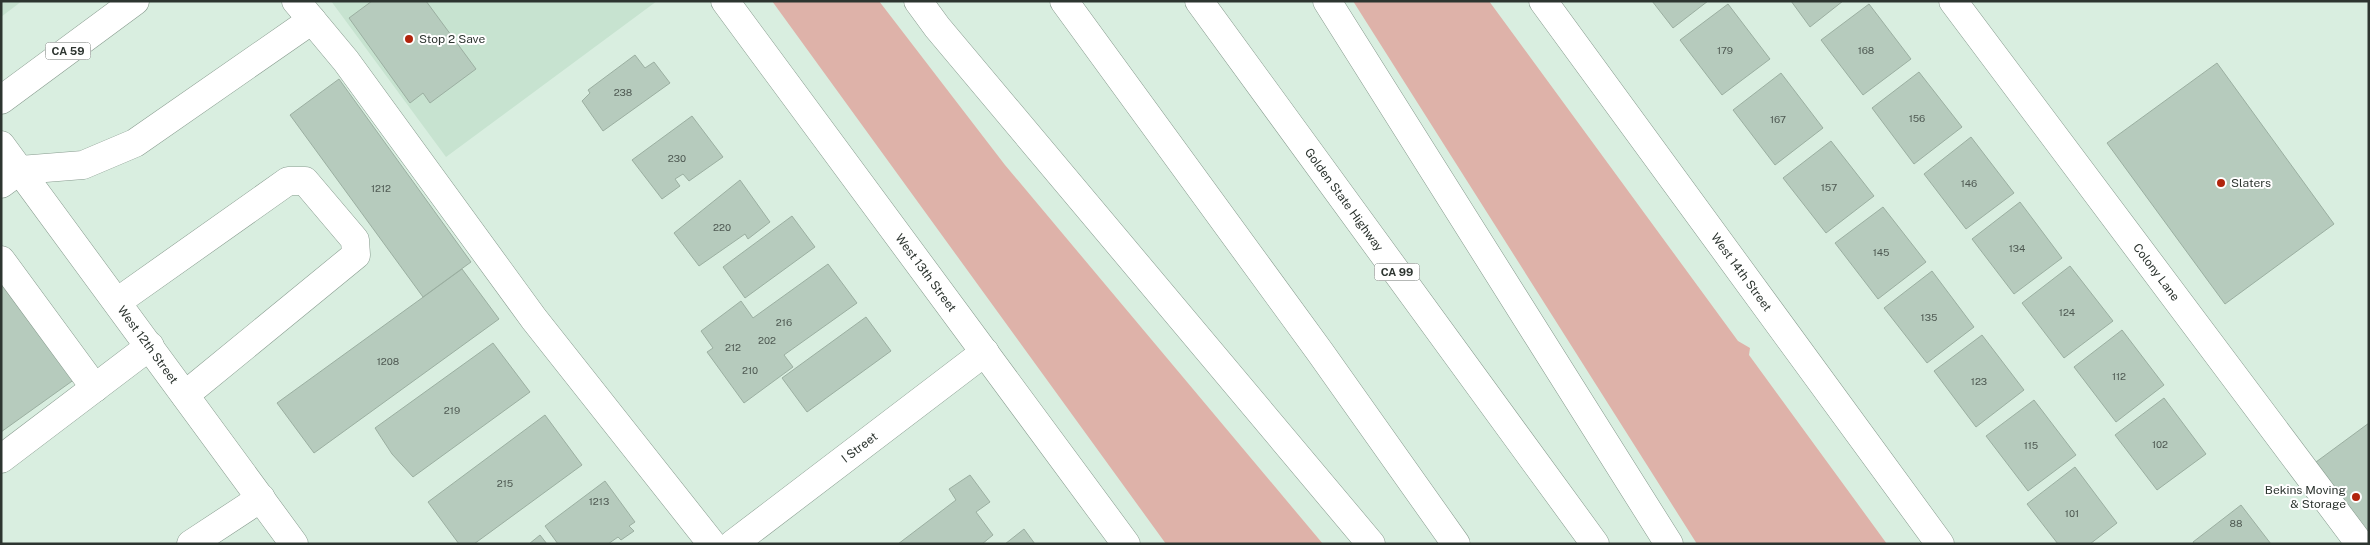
<svg xmlns="http://www.w3.org/2000/svg" width="2370" height="545" viewBox="0 0 2370 545" font-family="'Public Sans',sans-serif">
	<rect width="100%" height="100%" fill="#d9eee0"/>
	<path fill="#c7e3d0" d="M1,1H22L1,17Z
		M331,1H657L446,157Z"/>
	<path fill="#deb2a9" d="M772,1H879L1005,165L1323,544H1166Z
		M1353,1H1489L1738,341L1750,348L1749,355L1887,544H1697Z"/>
	<path fill="#b6cbbd" stroke="#9bafa1" d="M372,1H426L476,69L430,103L423,93L410,103L349,18Z
		M1652,1H1708L1673,28Z
		M1791,1H1843L1810,27Z
		M1728,4L1770,59L1722,95L1680,40Z
		M1869,4L1911,59L1863,95L1821,40Z
		M635,55L645,68L654,62L670,83L603,131L582,101L590,93L588,90Z
		M2217,63L2334,224L2225,304L2107,143Z
		M1919,72L1962,127L1914,164L1872,108Z
		M1781,73L1823,128L1775,165L1733,110Z
		M339,79L471,262L423,297L290,115Z
		M692,116L723,157L689,181L683,174L675,179L680,186L662,199L632,160Z
		M1971,137L2014,193L1966,229L1924,174Z
		M1831,141L1874,196L1826,233L1783,178Z
		M740,180L770,222L748,239L745,234L699,266L674,233Z
		M2020,202L2062,258L2014,294L1972,239Z
		M1883,207L1926,262L1878,299L1835,243Z
		M792,216L815,247L745,298L723,267Z
		M828,264L857,303L784,355L793,367L744,403L707,352L713,348L701,331L741,301L753,318Z
		M2070,266L2113,321L2064,358L2022,303Z
		M462,269L499,319L314,453L277,403Z
		M1932,271L1974,327L1927,363L1884,308Z
		M1,277L75,379L1,432Z
		M866,317L891,351L807,412L782,378Z
		M2122,330L2164,385L2116,422L2074,367Z
		M1982,335L2024,390L1976,427L1934,371Z
		M493,343L530,392L413,477L392,454L375,428Z
		M2164,398L2206,454L2157,490L2115,435Z
		M2034,400L2076,455L2028,491L1986,436Z
		M545,415L582,465L474,544H459L428,502Z
		M2369,423V533L2316,462Z
		M2075,467L2117,523L2090,544H2058L2027,504Z
		M970,475L990,502L976,512L993,535L982,544H898L956,500L949,489Z
		M605,481L635,522L629,526L634,531L621,540L618,537L608,544H558L545,526Z
		M2241,505L2271,544H2194L2193,542Z
		M1024,529L1035,544H1005Z
		M540,535L547,544H529Z"/>
	<g fill="none" stroke-linecap="round" stroke-linejoin="round">
		<g stroke="#879b8e" stroke-width="29">
			<g id="minor">
				<path d="M296,1L346,61L534,319L712,544"/>
				<path id="s1" d="M725,1L1126,544"/>
				<path id="s2" d="M1543,1L1940,544"/>
				<path id="s3" d="M1953,1L2360,544"/>
				<path id="s4" d="M1,145L294,544"/>
				<path d="M1,184L20,170L83,165L135,143L312,20"/>
				<path d="M1,260L95,388"/>
				<path d="M117,302L288,181H305L355,240L356,255L185,395"/>
				<path d="M1,459L150,346"/>
				<path d="M191,544L261,498"/>
				<path id="s5" d="M733,544L985,352"/>
			</g>
		</g>
		<g stroke="#879b8e" stroke-width="29">
			<g id="highway">
				<path d="M918,1L937,27L1371,544"/>
				<path d="M1064,1L1320,352L1456,544"/>
				<path id="s6" d="M1199,1L1595,544"/>
				<path d="M1327,1L1669,544"/>
				<path d="M1,100L135,1"/>
			</g>
		</g>
		<use href="#minor" stroke="#fff" stroke-width="28"/>
		<use href="#highway" stroke="#fff" stroke-width="28"/>
	</g>
	<g fill="#b1240d" stroke="#fff" stroke-width="2">
		<circle cx="409" cy="39" r="5"/>
		<circle cx="2221" cy="183" r="5"/>
		<circle cx="2356" cy="497" r="5"/>
	</g>
	<g text-anchor="middle" stroke-width="4" stroke-linejoin="round" paint-order="stroke">
		<g font-size="10" fill="#4f5a53">
			<text x="1725" y="54">179</text>
			<text x="1866" y="54">168</text>
			<text x="623" y="96">238</text>
			<text x="1917" y="122">156</text>
			<text x="1778" y="123">167</text>
			<text x="677" y="162">230</text>
			<text x="1969" y="187">146</text>
			<text x="1829" y="191">157</text>
			<text x="381" y="192">1212</text>
			<text x="722" y="231">220</text>
			<text x="2017" y="252">134</text>
			<text x="1881" y="256">145</text>
			<text x="2067" y="316">124</text>
			<text x="1929" y="321">135</text>
			<text x="784" y="326">216</text>
			<text x="767" y="344">202</text>
			<text x="733" y="351">212</text>
			<text x="388" y="365">1208</text>
			<text x="750" y="374">210</text>
			<text x="2119" y="380">112</text>
			<text x="1979" y="385">123</text>
			<text x="452" y="414">219</text>
			<text x="2160" y="448">102</text>
			<text x="2031" y="449">115</text>
			<text x="505" y="487">215</text>
			<text x="599" y="505">1213</text>
			<text x="2072" y="517">101</text>
			<text x="2236" y="527">88</text>
		</g>
		<g fill="#fff" stroke="#6c726e" stroke-width="1">
			<rect x="45.5" y="42.5" width="45" height="17" rx="4"/>
			<rect x="1374.5" y="263.5" width="45" height="17" rx="4"/>
		</g>
		<g font-size="11" font-weight="bold" fill="#2d3530">
			<text x="68" y="55">CA 59</text>
			<text x="1397" y="276">CA 99</text>
		</g>
		<g font-size="12" fill="#2d3530" stroke="#fff" text-anchor="start">
			<text x="419" y="43">Stop 2 Save</text>
			<text x="2231" y="187">Slaters</text>
			<text x="2346" y="494" text-anchor="end">Bekins Moving<tspan x="2346" dy="14">&amp; Storage</tspan></text>
		</g>
		<g font-size="12" fill="#2d3530" stroke="#fff">
			<text dy="4" stroke="none"><textPath href="#s6" startOffset="246">Golden State Highway</textPath></text>
			<text dy="4" stroke="none"><textPath href="#s1" startOffset="338">West 13th Street</textPath></text>
			<text dy="4" stroke="none"><textPath href="#s3" startOffset="339">Colony Lane</textPath></text>
			<text dy="4" stroke="none"><textPath href="#s2" startOffset="336">West 14th Street</textPath></text>
			<text dy="4" stroke="none"><textPath href="#s4" startOffset="248">West 12th Street</textPath></text>
			<text dy="4" stroke="none"><textPath href="#s5" startOffset="159">I Street</textPath></text>
		</g>
	</g>
	<rect width="2370" height="545" fill="none" stroke="#2d3530" stroke-width="5"/>
</svg>
